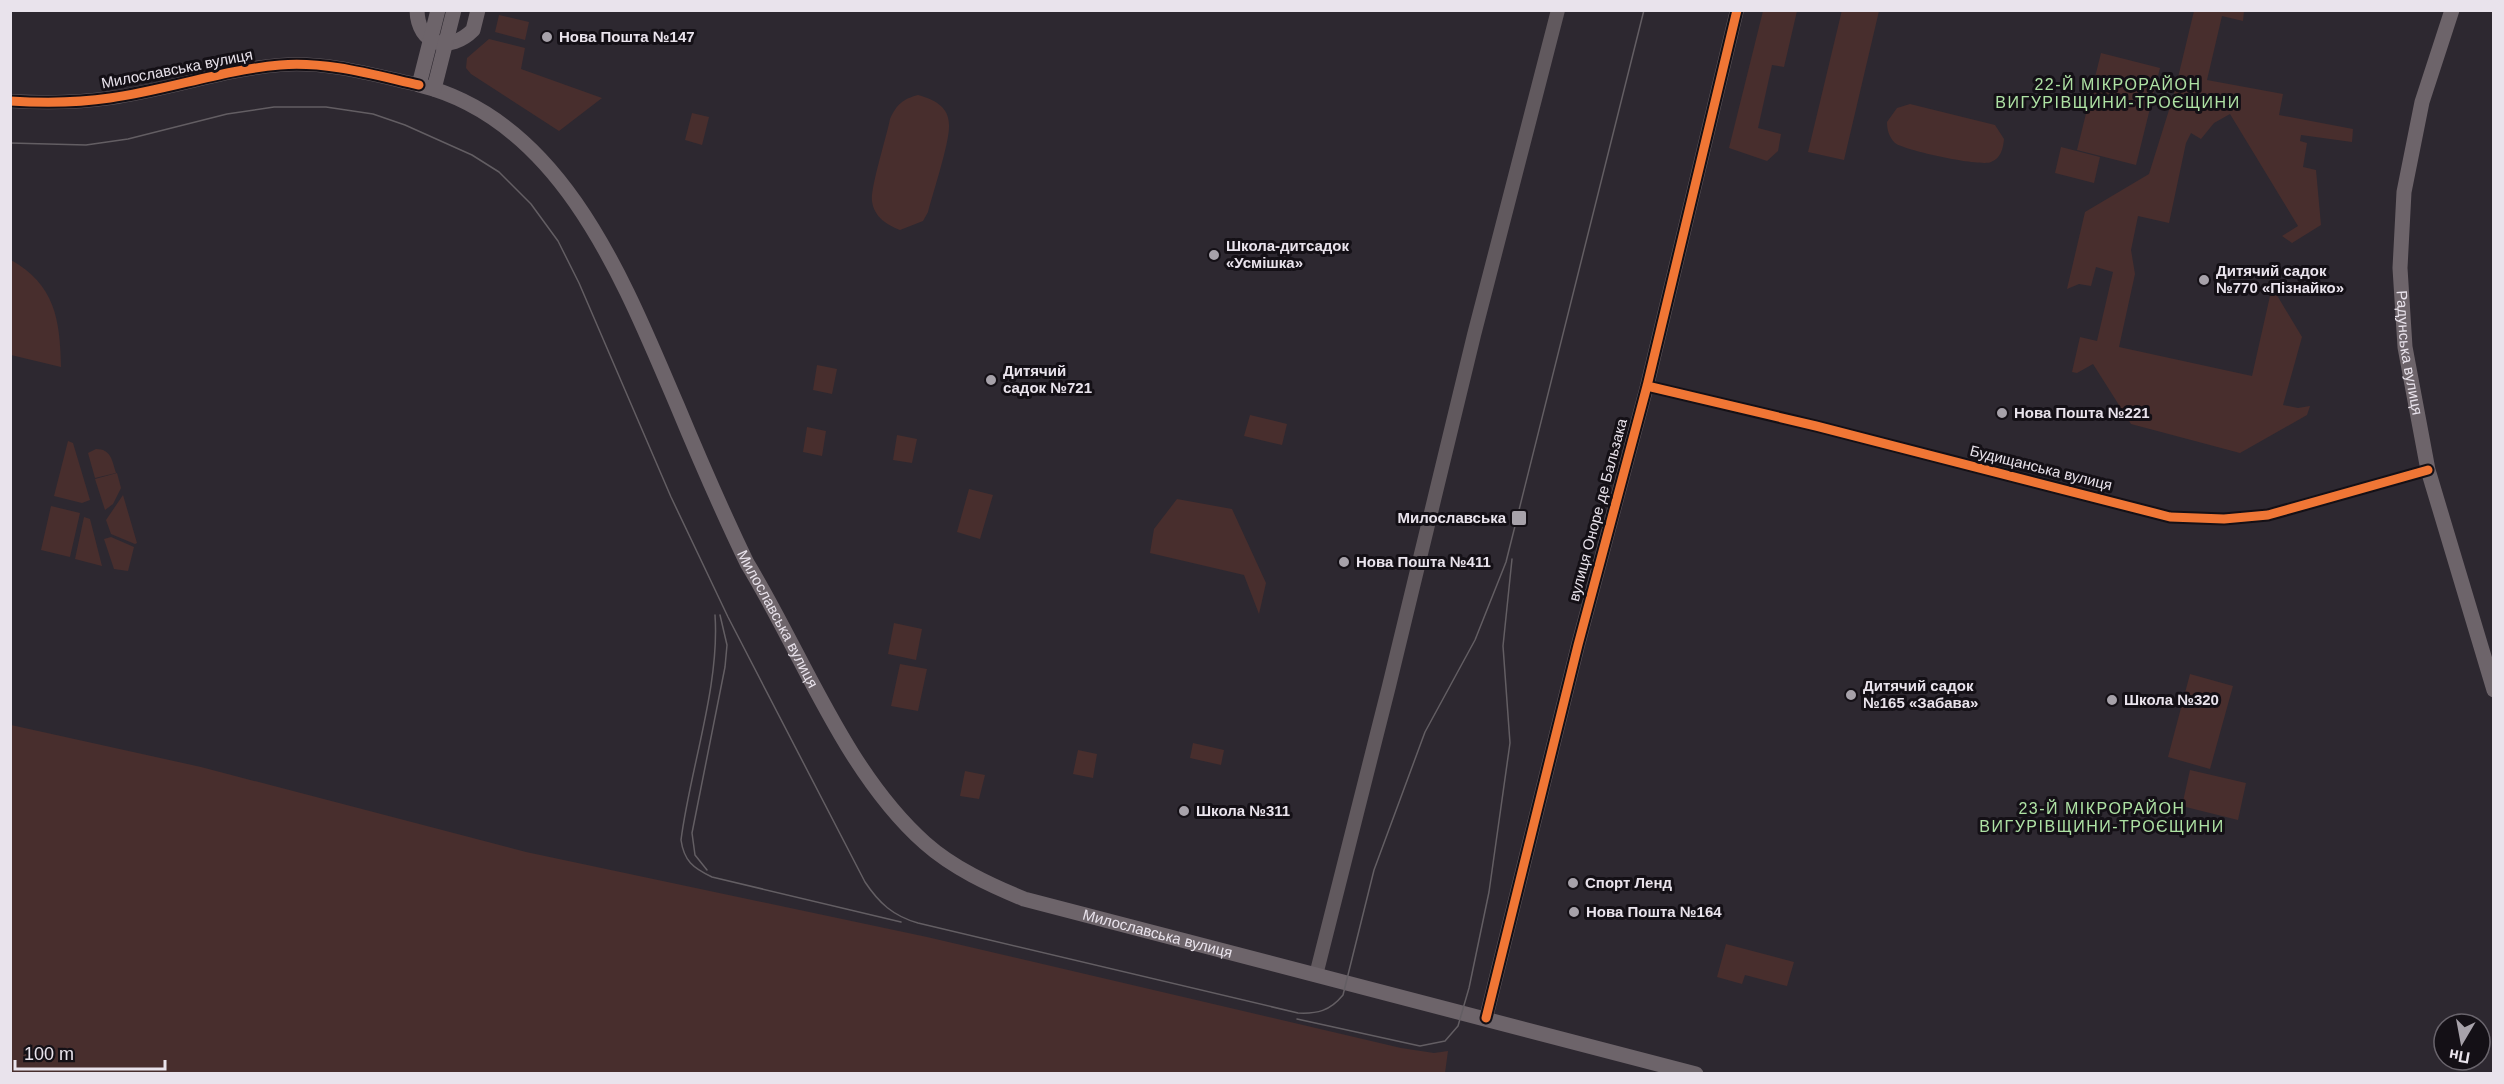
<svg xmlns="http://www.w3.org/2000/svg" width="2504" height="1084" viewBox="0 0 2504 1084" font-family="Arial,sans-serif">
	<rect width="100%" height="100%" fill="#2d2830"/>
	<path fill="#482e2d" d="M1842,10L1879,11L1844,160L1808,152Z
		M1763,11H1797L1784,67L1772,65L1758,128L1781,134L1778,151L1767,161L1729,148Z
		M2194,11H2244L2243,21L2222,16L2207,80L2283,94L2279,115L2353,129L2352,142L2301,135L2300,141L2307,143L2303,167L2316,170L2321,225L2292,243L2282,236L2298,226L2230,114L2214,123L2201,139L2191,133L2186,143L2169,223L2138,216L2131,250L2135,274L2119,347L2252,376L2272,287L2302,337L2283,405L2298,408L2310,406L2307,415L2240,453L2131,424L2093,364L2077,373L2072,372L2080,337L2097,341L2113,272L2096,267L2091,286L2079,284L2067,289L2085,212L2149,174L2174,94Z
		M499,15L529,22L525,40L495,32Z
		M489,39L525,48L521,69L602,98L559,131L471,74L466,68L467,58Z
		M2101,53L2160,68L2136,165L2077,150Z
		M918,95C933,99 949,106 949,125C950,141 933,193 928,212L923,221L900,230C887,225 874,217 872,201C870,189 887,135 890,119C897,104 903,99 918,95Z
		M1910,104L1995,125L2004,139C2003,149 2001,158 1991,162C1981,167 1903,150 1895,143C1889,137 1887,130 1887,122L1897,108Z
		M692,113L709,117L702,145L685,140Z
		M2061,147L2100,157L2094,183L2055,173Z
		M11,260C55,285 60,319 61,367L11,355Z
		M817,365L837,369L832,394L813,390Z
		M1250,415L1287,424L1282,445L1244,436Z
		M807,427L826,431L822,456L803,452Z
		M897,435L917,439L912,463L893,460Z
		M68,441L73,443L90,500L82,503L54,496Z
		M96,449C111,449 112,460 116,473L95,478L88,453Z
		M117,473L121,488L113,504L105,510L95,479Z
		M969,489L993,495L980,539L957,532Z
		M123,495L137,543L135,544L111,534L106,520Z
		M1177,499L1232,509L1266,583L1259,614L1244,575L1150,553L1154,529Z
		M51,506L80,513L70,557L41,550Z
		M84,517L90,519L102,566L75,559Z
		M111,537L134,547L128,571L114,569L104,539Z
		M894,623L922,629L916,660L888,654Z
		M900,664L927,669L918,711L891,706Z
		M2190,674L2233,686L2210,769L2168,757Z
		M11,725L201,767L526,852L927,937L1401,1048L1434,1053L1448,1051L1445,1073H11Z
		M1193,743L1224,750L1221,765L1190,758Z
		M1078,750L1097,754L1093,778L1073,774Z
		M2190,770L2246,783L2238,820L2182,806Z
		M965,771L985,775L979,799L960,796Z
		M1726,944L1794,962L1787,986L1745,975L1742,984L1717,977Z"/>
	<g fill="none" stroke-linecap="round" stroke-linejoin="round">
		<path stroke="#61595e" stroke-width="10" d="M1647,386L1816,426L2170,517L2224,519L2268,515L2428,470"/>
		<path stroke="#61595e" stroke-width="14" d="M10,101C44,103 77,103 110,98C168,90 222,70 280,65C327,61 374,75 419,85
			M1316,975L1389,686L1474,335L1558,10
			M1486,1018L1578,645L1647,386L1737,10"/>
		<g stroke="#6d646a" stroke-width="15">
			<path d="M417,10C418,46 450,53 473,30L478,10"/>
			<path id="s1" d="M438,10L419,85C563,120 625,284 677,405C699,458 722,511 747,563C802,653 845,772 925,843C953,868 990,885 1024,899L1696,1074"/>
			<path id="s2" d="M2452,10L2422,102L2404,192L2400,268L2405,347L2428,470L2494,690"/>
			<path d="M434,89L454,10"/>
		</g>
		<path stroke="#635e63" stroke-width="1.5" d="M10,143L86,145L128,139L227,114L274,107H326L373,114L405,125L472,155L499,172L531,204L558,241L579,283L671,497L728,617L865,882C879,903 893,916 918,923L1298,1013C1317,1014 1330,1011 1343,995L1374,870L1425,732L1475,640L1506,562L1644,10
			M715,615C720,686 690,769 681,840C684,861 693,868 712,877L901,922
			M707,870L695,855L692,833L725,667L727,645L720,615
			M1297,1019L1420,1046L1445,1041L1458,1026L1469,988L1489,892L1510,743L1503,646L1512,559"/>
		<g stroke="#141016" stroke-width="13">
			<path id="cycleway" d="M10,101C44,103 77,103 110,98C168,90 222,70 280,65C327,61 374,75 419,85
				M1647,386L1816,426L2170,517L2224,519L2268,515L2428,470
				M1486,1018L1578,645L1647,386L1737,10"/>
		</g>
		<use href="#cycleway" stroke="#f07635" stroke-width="9"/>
	</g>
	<g fill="#a7a2aa" stroke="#141016" stroke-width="2">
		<circle cx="547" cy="37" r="6"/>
		<circle cx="1214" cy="255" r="6"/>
		<circle cx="2204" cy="280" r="6"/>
		<circle cx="991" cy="380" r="6"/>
		<circle cx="2002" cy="413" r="6"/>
		<rect x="1511" y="510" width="16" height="16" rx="3"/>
		<circle cx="1344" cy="562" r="6"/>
		<circle cx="1851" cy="695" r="6"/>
		<circle cx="2112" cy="700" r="6"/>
		<circle cx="1184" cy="811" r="6"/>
		<circle cx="1573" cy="883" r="6"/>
		<circle cx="1574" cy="912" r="6"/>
	</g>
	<g text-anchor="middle" stroke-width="6" stroke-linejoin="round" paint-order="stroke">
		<g font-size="15" font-weight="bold" fill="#e9e3ec" stroke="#141016" text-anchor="start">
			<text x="559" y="42">Нова Пошта №147</text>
			<text x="1226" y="251">Школа-дитсадок<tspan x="1226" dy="17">«Усмішка»</tspan></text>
			<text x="2216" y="276">Дитячий садок<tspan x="2216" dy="17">№770 «Пізнайко»</tspan></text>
			<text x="1003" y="376">Дитячий<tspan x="1003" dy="17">садок №721</tspan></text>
			<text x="2014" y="418">Нова Пошта №221</text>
			<text x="1506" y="523" text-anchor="end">Милославська</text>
			<text x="1356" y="567">Нова Пошта №411</text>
			<text x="1863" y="691">Дитячий садок<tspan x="1863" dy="17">№165 «Забава»</tspan></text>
			<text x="2124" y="705">Школа №320</text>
			<text x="1196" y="816">Школа №311</text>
			<text x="1585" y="888">Спорт Ленд</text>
			<text x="1586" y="917">Нова Пошта №164</text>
		</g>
		<g font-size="15" fill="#e9e3ec" stroke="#141016">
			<text transform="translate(177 69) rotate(-11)" y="5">Милославська вулиця</text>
			<text dy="5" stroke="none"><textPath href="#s2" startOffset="350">Радунська вулиця</textPath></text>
			<text transform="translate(2041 468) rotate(14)" y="5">Будищанська вулиця</text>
			<text transform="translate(1598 510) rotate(-75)" y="5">вулиця Оноре де Бальзака</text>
			<text dy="5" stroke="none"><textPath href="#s1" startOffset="741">Милославська вулиця</textPath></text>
			<text dy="5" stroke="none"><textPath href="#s1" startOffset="1263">Милославська вулиця</textPath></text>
		</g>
		<g font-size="16" letter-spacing="1.5" fill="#aee2a4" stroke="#141016">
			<text x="2118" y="90">22-Й МІКРОРАЙОН<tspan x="2118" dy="18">ВИГУРІВЩИНИ-ТРОЄЩИНИ</tspan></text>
			<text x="2102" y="814">23-Й МІКРОРАЙОН<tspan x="2102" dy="18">ВИГУРІВЩИНИ-ТРОЄЩИНИ</tspan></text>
		</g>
	</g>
	<rect width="2504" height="1084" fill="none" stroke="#e9e3ec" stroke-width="24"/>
	<g transform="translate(2462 1042) rotate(190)"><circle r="28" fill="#141016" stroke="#69646c" stroke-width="1.5"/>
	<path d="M0-4.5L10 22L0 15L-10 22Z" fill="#a7a2aa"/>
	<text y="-9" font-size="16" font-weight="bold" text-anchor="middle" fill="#e9e3ec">Пн</text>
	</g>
	<path d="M15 1060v9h150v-9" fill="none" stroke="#e9e3ec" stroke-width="3"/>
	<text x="24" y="1060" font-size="18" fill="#e9e3ec" stroke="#141016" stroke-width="4.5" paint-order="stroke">100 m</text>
</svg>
